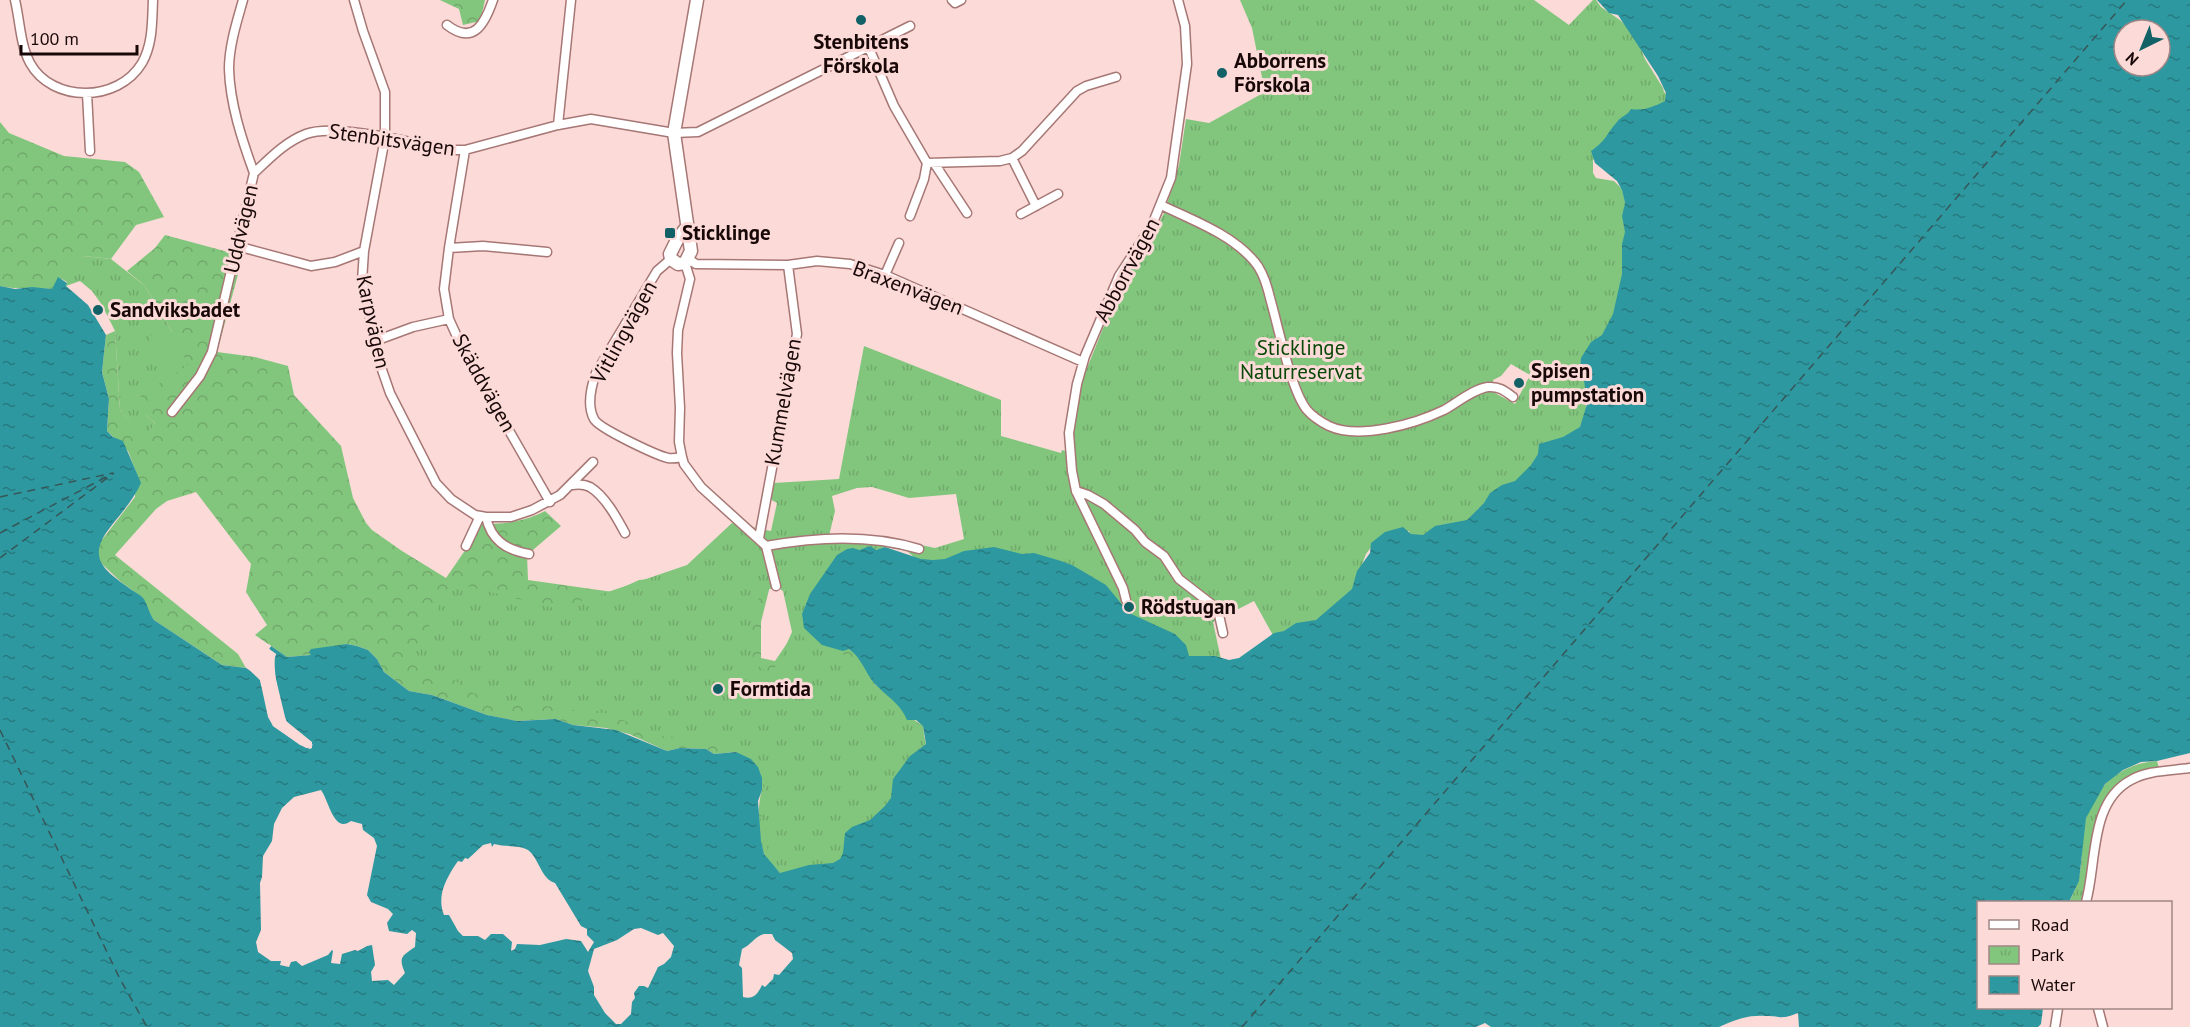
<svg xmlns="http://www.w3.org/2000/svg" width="2190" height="1027" viewBox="0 0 2190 1027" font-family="'PT Sans',sans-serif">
	<defs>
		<pattern id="forest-crowns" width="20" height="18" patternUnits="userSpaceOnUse" patternTransform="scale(1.5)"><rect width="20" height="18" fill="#82c67d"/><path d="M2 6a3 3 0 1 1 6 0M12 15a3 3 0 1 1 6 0" fill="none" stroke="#70a96b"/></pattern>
		<pattern id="park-tufts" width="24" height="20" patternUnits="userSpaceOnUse" patternTransform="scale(1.5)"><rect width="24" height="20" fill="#82c67d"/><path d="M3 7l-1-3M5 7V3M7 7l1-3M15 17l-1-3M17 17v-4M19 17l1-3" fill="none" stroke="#70a96b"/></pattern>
		<pattern id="water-ripples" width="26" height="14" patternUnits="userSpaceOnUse" patternTransform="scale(1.5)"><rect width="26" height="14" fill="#2e98a0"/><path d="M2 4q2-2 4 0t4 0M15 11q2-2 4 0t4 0" fill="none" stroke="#267a80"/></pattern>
	</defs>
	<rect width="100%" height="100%" fill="#fbdad8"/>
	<path fill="url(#forest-crowns)" d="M440,0H485L480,21L463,25L459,9Z
		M0,122L9,133L64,156L125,162L139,172L164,217L136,225L111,259L84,256L52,289C34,287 17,290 0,286Z
		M165,235L243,256L217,352L255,357L288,366L294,395L341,446L353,498L366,523L372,530L402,551L446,578L477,533L479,524C503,524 524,522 545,511L561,526L527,555L528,580L613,592L639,580L705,574L771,582L761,622V658L775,661L794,633L785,591L806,604L802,614L856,654L876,685L898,704L903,712L923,726V732L926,744L773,865C771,862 766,858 764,854C758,840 757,804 762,790L736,752L714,754L706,749L680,748L667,751L629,734L606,728L573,725L556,719L516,721L487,715L432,695L409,691L384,672L377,659L368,650L357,646L347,644L311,655L287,657L255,635L267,625L246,592L251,564L196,492L167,501L156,509L115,555L238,654L246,668L222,665L213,659L154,620L147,611L143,598L121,582L102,564L97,555L98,545L135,497L136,472L128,451L107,431L109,399L102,372L106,335L115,331L120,410L144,438L155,423L146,415L140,396L172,332L145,286L127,271L155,248Z"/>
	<path fill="url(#park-tufts)" fill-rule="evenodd" d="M1240,0H1534L1569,25L1593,0H1596L1601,7L1620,20L1634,33L1645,59L1663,88L1664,92L1671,98L1593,160V173L1596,178L1614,181L1622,189L1628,216L1620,306L1585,385L1588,400L1586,406L1589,410L1581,433L1539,454L1536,465L1482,508H1479L1470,519L1423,537L1410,535L1409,531H1400L1372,546L1366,554L1351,593L1318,622L1274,637L1254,601L1213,622L1222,664L1191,658L946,560L925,561L915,558L907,551L886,547L876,550L868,547L859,550L825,574L805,606L802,624L803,636L806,640L822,645L828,651L858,658L862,660L876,690L889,697L905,714L904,720L908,725L923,724L925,746L918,749L891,807L848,861L784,877L765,858L768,853L767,846L760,820L766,801V790L742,757L730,745L707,739L659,736L607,713H588L558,707L498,703L471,692L450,677L413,658L451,582L558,609L687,565L732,523L771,531L777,503L770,499L774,483L839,479L864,346L1001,400V436L1061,453L1062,450L1069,452L1077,393L1122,281L1150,241L1164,213L1179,165L1186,119L1209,123L1265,92L1252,28ZM1511,364L1530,375L1515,404L1495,393L1493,380L1501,376ZM872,487L909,498L956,494L964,539L935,548L879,536H829L835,511L832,496L857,488ZM779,588L783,591L792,632L778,663L770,674L753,663L751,606L769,589Z
		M84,256L111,259L145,286L172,332L188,365L140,396L150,409L146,415L155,423L144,439L120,410L115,331L102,305L92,291L80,281L66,286L67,282L58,277Z
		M2157,761L2159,768C2146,772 2130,775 2119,783C2095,802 2096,834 2092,861C2089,875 2085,889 2081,902H2069C2072,896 2076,888 2078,881C2084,861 2080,837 2086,817C2096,784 2124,763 2157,761Z"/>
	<path fill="#82c67d" d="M167,327L186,364L167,374L148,337Z"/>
	<path fill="url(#water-ripples)" fill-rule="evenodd" d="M1597,0H2190V753L2157,761L2141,762L2123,770L2105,784L2086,818L2079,881L2069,902H1978V1008H2043L2041,1024L2038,1027H1799L1798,1013C1781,1020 1781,1016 1765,1016C1747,1015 1734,1020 1719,1027H1491L1485,1023L1476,1027H0V286L15,289L32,287L52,289L58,277L67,283L66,286L88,305L106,335L102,372L109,399L107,431L113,437L123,441L141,483C132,503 118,516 106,533C88,560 107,572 129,588C133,591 141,595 144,599C148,606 149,613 154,620L222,665L246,668L256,674L260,680L273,726L306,748L313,745C304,738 295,731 288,723C281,715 271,663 276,654L269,649L271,646L287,657L311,655L309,652L311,649L347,644L357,646L368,650L377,659L384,672L409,691L432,695L487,715L517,721L556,719L573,725L616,730L667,751L680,748L706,749L714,754L736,752L751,759L758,767L762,778V790L758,801L761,841L764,854L780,873L809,865L833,863L840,859L843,853L845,833L852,827L870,820L885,806L891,798L893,779L910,756L926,744L923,726L916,720H907C900,703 887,697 875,684C865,673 862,658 849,649L843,651L822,645L804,628L802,614L810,594L837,555L847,549L853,548L859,550L870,546L876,550L885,547L921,559L933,560L945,559L964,551L994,547L1022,554L1034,553L1061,561L1072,565L1106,585L1129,613L1175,634L1186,645L1189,656H1215L1229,660L1239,658L1274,633L1284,631L1296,623L1316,620L1352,589L1357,571L1370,553L1371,543L1385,532L1403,527L1411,534L1423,535L1435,526L1467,520L1484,503L1490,493L1502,485L1515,481L1531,465L1538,454L1539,444L1563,437L1580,427L1587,404L1584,380L1580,369L1581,358L1591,342L1602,335L1613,314L1622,274V244L1625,232L1622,216L1625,203L1622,190L1617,181L1595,163L1591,151C1607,140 1606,134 1617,122C1621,116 1627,116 1631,109C1644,111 1653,107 1665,101L1666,93L1658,76L1618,15L1609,13ZM2124,30H2160V66H2124ZM321,790C329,801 334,834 351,821L362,824L363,830L374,838L377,846L367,895L371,902L388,909L393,914L387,923L389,931L407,934L412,930L416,933L415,947C402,956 398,957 405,973L394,985L388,980L372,981L371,972L375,965L372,945L367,946L358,951L355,950L342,954L340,964L331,963L333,951L332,950L328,955L302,966L296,961L291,962L289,967L280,965L281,961H271L258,952L256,942L261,930L260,883L262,877L263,856L272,841L274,824L282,808L294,797ZM491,843L492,847L494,844C505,847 520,845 528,850C539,858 541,879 555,883L581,926L587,929V935L594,942L588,952L581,941L566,939L540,945L517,944L515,949L511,951L512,942L503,934H491L485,940L478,936H463L458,931L449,915H444C436,895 447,877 458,861L462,862L465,858L468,859L483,845ZM641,928L658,935L663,933L674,946L671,957L664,964L658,967L648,988L644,986H639L634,993L635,998L632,1002L631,1014L621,1024H616L605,1013L594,995V987L588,971L594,949L617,940L634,929ZM764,934H772L775,940L792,953L793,959L779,975L774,974L773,979L765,987L762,985C758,994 753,1000 743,997L742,968L739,965L742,949C751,945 754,937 764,934Z"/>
	<path fill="#fbdad8" d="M269,644L271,646L269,649L276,654L274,659V671L286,721L312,742V748L310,749L300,745L273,726L268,717L260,680L244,665L258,672L263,678L271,716L276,724L309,746L283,722L271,672L272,655L266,649Z"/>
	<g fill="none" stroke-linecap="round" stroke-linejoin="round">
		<path stroke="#365658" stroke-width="1.5" stroke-dasharray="8 6" stroke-linecap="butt" d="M0,497L113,473
			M0,533L108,476
			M0,558L114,473
			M0,730L119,977L147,1027
			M1242,1027L2127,0"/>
		<g stroke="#a67774" stroke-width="11">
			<path id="street" d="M15,0C20,21 20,44 30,63C52,103 118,103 142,63C153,44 152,21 153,0
				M354,0L363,31L385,92V138L364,251L362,281L380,364L390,393L436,483L451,499L475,515L486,517H511L532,510L560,495L593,462
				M952,0L955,3L961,0
				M447,25C474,46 485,23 493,0
				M869,48L894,106L927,163L1000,161L1012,158L1022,151L1077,91L1086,86L1116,77
				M87,93L90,151
				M558,125L571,0
				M465,150L449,248L444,289L449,319L464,352L550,502
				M1012,158L1036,206
				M934,163L967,213
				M254,173C270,158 285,142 306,134C335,123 414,143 447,150H465L558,125L591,119L674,133L698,132L910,26
				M1161,205C1192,220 1231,234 1254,261C1263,271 1267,285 1270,298C1278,325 1291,391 1307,410C1313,417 1321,422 1329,426C1359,440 1415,424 1444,410C1457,403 1473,389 1488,387C1499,386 1505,391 1513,397
				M1021,214L1058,194
				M910,216L924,179L927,163
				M237,246L311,266L335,262L364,251
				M449,248L483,246L547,252
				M671,259L657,271L596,373C591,387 587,406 594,419C598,428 656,455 668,458C673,459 677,458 682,457
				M688,259L696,264L788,265L817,261L850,264L885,275L1083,362
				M685,263L690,279L678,330L677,353L680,408L679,442L682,457L684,464L701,487L766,546L776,586
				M885,275L899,243
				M375,341L413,327L449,319
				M172,412L200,376L212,352L254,173C242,140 230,104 229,69C229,46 237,21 243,0
				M572,485C578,484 584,484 590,487C605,496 617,518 625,533
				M1076,491L1088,495L1104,504L1135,530L1145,542L1164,556L1179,579L1214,606L1219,615L1223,633
				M486,517C491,540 506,550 529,554
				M759,538L797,334L788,265
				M466,546L480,516
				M766,546C817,537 869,534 919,549
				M1126,600L1123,588L1076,491L1072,471L1069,433L1077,384L1085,356L1119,276L1152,225L1171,178L1187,64L1185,26L1178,0
				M2086,902C2097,864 2089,802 2131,780C2148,770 2171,771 2190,768
				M2098,1008L2103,1027
				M2055,1027L2058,1008"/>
		</g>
		<g stroke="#a67774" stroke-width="15">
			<path id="secondary" d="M686,228L677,240L670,254L671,259L678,264L685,263L691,251L674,133L697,0"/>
		</g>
		<use href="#street" stroke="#fff" stroke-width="8"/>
		<use href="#secondary" stroke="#fff" stroke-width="12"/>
	</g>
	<g fill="#116167" stroke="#fbdad8" stroke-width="2">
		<circle cx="861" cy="20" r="6"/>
		<circle cx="1222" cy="73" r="6"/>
		<rect x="664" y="227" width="12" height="12" rx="3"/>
		<circle cx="98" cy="310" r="6"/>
		<circle cx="1519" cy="383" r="6"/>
		<circle cx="1129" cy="607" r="6"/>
		<circle cx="718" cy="689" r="6"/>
	</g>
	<g text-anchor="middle" stroke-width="6" stroke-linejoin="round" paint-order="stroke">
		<g font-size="21" font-weight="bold" fill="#190808" stroke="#fbdad8" text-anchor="start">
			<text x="861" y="49" text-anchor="middle">Stenbitens<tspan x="861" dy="24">Förskola</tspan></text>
			<text x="1234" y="68">Abborrens<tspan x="1234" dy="24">Förskola</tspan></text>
			<text x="682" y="240">Sticklinge</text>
			<text x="110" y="317">Sandviksbadet</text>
			<text x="1531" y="378">Spisen<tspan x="1531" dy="24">pumpstation</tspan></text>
			<text x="1141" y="614">Rödstugan</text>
			<text x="730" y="696">Formtida</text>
		</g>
		<g font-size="21" fill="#190808" stroke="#fbdad8">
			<text transform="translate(392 140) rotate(8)" y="7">Stenbitsvägen</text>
			<text transform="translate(241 229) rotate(-77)" y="7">Uddvägen</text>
			<text transform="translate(1127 270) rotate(-62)" y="7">Abborrvägen</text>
			<text transform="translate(908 288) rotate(21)" y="7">Braxenvägen</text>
			<text transform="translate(373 322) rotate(78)" y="7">Karpvägen</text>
			<text transform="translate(624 332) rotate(-61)" y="7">Vitlingvägen</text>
			<text transform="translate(484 383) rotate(61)" y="7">Skäddvägen</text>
			<text transform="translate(783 402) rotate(-80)" y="7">Kummelvägen</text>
		</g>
		<g font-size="21" fill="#074807" stroke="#fbdad8">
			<text x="1301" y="355">Sticklinge<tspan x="1301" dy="24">Naturreservat</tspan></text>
		</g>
	</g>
	<rect x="1977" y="901" width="195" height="108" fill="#fbdad8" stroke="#a18685" stroke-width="1.5"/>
	<rect x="1989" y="920" width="30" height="9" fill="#ffffff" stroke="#a18685" stroke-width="1.5"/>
	<text x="2031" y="931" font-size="18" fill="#190808">Road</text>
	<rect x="1989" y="946" width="30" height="18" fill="url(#park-tufts)" stroke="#a18685" stroke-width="1.5"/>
	<text x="2031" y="961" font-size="18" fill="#190808">Park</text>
	<rect x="1989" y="976" width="30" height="18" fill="url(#water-ripples)" stroke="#a18685" stroke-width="1.5"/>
	<text x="2031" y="991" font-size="18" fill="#190808">Water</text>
	<g transform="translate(2142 48) rotate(223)"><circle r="28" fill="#fbdad8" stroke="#a18685" stroke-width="1.5"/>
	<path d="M0-4.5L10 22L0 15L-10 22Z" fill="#116167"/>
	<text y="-9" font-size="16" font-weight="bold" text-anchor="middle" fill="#190808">N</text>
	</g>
	<path d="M21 45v9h116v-9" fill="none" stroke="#190808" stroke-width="3"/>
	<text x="30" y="45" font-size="18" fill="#190808" stroke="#fbdad8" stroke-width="4.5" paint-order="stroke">100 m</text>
</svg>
